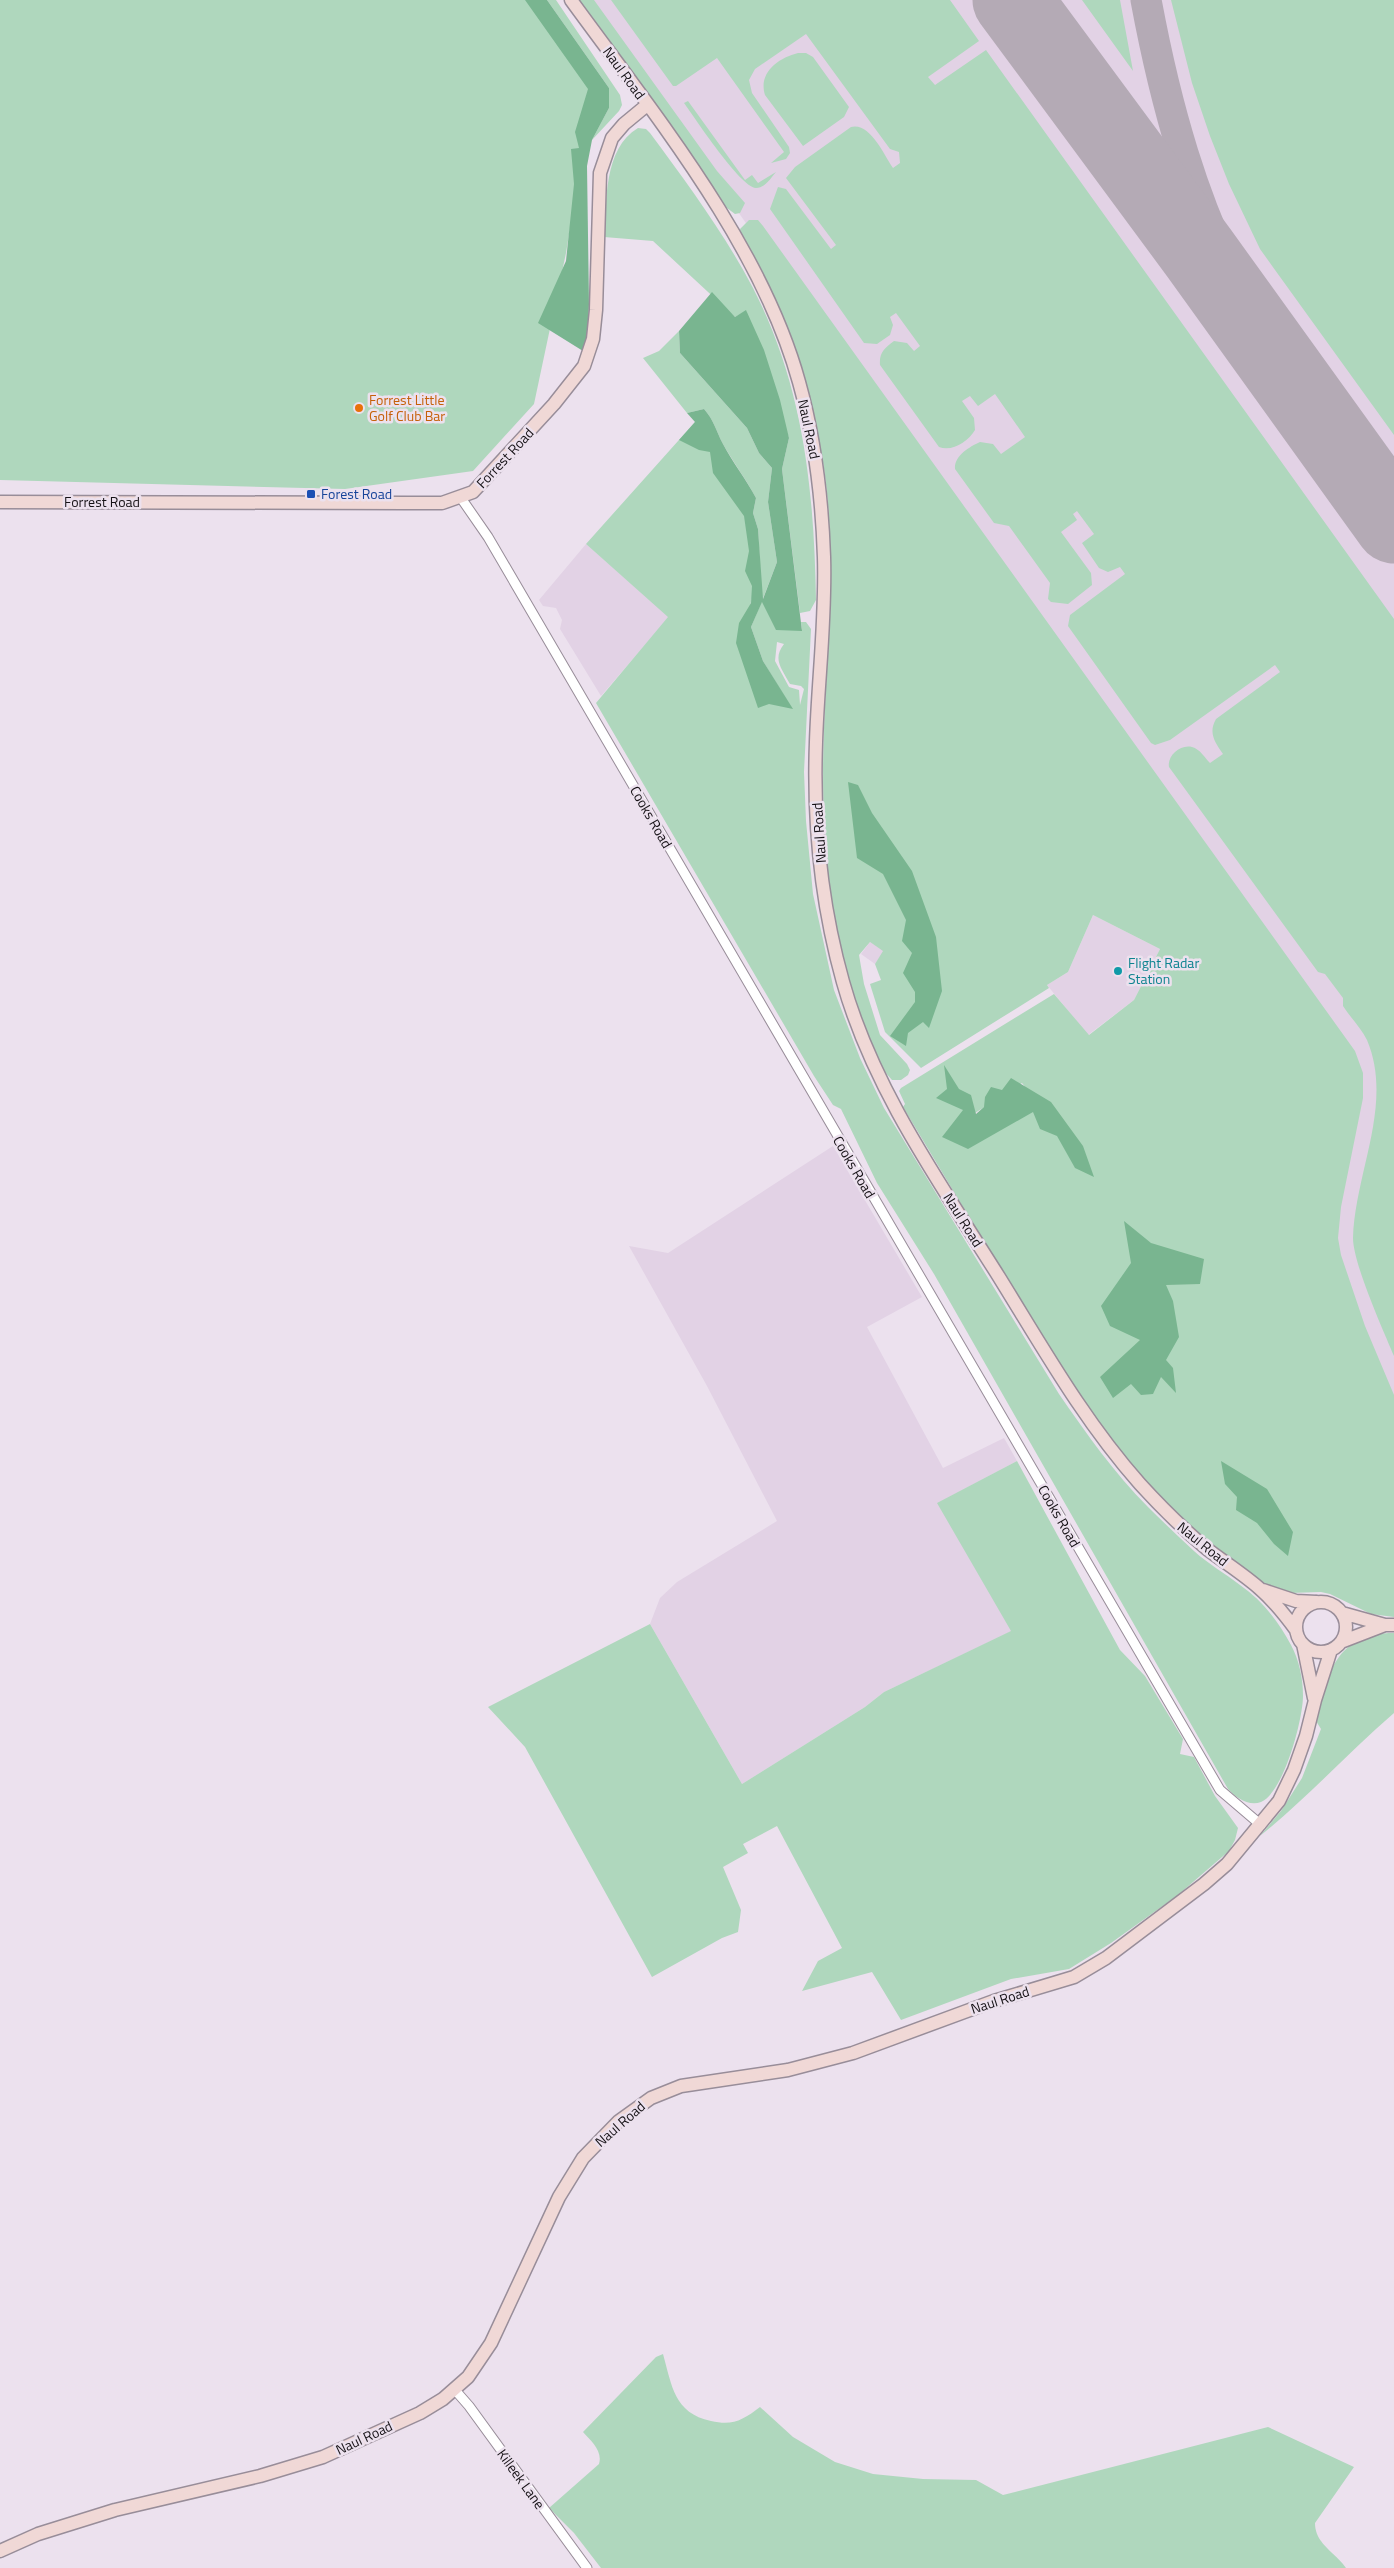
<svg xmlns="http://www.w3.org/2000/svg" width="1394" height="2568" viewBox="0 0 1394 2568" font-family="'Titillium Web',sans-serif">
	<rect width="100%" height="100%" fill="#ece1ee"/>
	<path fill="#e2d2e5" d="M589,0H1394V1452L1301,1178L786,280Z
		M586,544L669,617L601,696L560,629L562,620L556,608L543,606L539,600Z
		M1093,915L1160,949L1134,1000L1088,1035L1047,985L1068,972Z
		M870,942L884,951L875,964L861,954Z
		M833,1146L922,1297L867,1327L943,1468L1004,1438L1017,1461L938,1503L1012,1631L884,1692L865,1707L742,1784L650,1624L660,1598L677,1582L777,1521L707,1386L629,1246L668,1253Z"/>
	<path fill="#afd7bd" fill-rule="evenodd" d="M0,0H530L592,90L566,253L534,404L473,471L345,489L0,480Z
		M547,0H556L620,95L622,105L619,111L592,140L609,108V88Z
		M579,0H594L717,171L745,203L740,213L735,214L723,205L673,130Z
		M611,0H950L979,41L928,77L935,85L986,50L1394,619V1356C1383,1330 1353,1263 1353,1238C1355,1172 1394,1104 1367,1040C1361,1028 1350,1017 1343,1006V998L1325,974L1318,972L1169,767C1167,756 1180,744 1192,747C1200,749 1205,758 1210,763L1223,754C1215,742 1208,733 1216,719L1280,672L1275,665L1170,740L1155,745L1151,743L1068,626L1070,615L1125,574L1120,567L1108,572L1099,568L1082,543L1094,534L1077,511L1073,514L1077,520L1061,532L1091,573L1092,585L1068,604L1051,602L1048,599L1050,583L1009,526L994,523L955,469C954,456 969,447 980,442L993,444L1001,454L1025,437L995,394L978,406L970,396L962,401L974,418L975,430C968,442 952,452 939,447L880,365C879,352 885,348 894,341L907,343L914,351L920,346L896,313L890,317L893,325L890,335L877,344L864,343L770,209L778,187L786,189L831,249L836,245L786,178L795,167L851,127C870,122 884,155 893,168L900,163L899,152L890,149L806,34L755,69L749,80L752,93L789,147L790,153L786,159L771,163L784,152L717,58L676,86H673Z
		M1082,0H1120L1133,71Z
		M1171,0H1394V435L1260,249L1229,184L1210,136L1192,83Z
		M798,53H806L813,57L849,107L844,117L803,146L765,95C758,73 778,58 798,53Z
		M688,101L745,180L752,175L758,183L776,172C770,179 765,188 756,188C740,187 695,118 684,103Z
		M638,128L646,129L650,133C687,183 724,233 753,288C804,387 814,491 816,600L810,611L800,613L782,469L789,438L746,311L735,317L653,241L604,237C607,202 603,149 638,128Z
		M749,220H758L763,226L1355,1051L1363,1073V1098L1341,1207L1338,1238L1341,1255L1365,1326L1394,1395V1617L1371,1614L1330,1594L1321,1592L1289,1593L1266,1585L1213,1548L1160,1498L1105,1435L1033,1324L903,1107L905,1104L899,1091L901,1088L1054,994L1089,1035L1134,1000L1160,949L1093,915L1068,972L1047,985L1049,988L921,1068L885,1032L870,984L881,980L875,964L883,951L870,942L859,955L864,984L880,1035L907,1064L910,1070L908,1075L901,1080H892C877,1065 870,1041 862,1022C830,942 823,854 823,768C824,666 839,564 823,462C817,424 802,390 788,354C772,315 757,276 741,236L740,229ZM1022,1083L1039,1104L972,1144L947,1131Z
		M679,331L680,353L747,428L759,453L772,468L768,502L777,562L762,601L802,630L801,622H806L811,629L804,772L806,821L813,894L834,990L860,1058L884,1108L1059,1394C1086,1433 1114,1473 1148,1507C1163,1522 1179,1537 1194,1551C1208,1564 1225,1573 1240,1585C1262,1600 1278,1621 1291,1645C1299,1660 1303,1678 1303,1696C1303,1719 1284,1792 1261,1802C1249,1807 1235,1797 1228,1789L934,1274L877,1183L841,1109L833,1105L814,1076L596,703L668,617L586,544L695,422L744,512L755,585L740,649L792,709L763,661L751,627L762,601L758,529L753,513L756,498C746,479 733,462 723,444C716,431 714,420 704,409L687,413L643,358L659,351ZM777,642L784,644C772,659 782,669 790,684L801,686L804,689L800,705L799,690L789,687L775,661Z
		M1017,1461L1120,1650L1145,1676L1183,1739L1180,1754L1194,1757L1215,1796L1238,1828L1235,1840L1229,1851L1178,1895L1111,1943L1069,1969L1011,1979L901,2020L872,1972L802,1991L818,1961L842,1948L777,1826L743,1844L748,1853L723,1867L741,1910L738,1932L722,1938L652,1977L525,1747L488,1707L650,1624L742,1784L865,1707L884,1692L1011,1631L937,1503Z
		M1394,1633V1713C1348,1753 1307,1798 1260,1836L1281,1811L1302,1778L1321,1729L1316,1721C1327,1674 1336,1633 1394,1633Z
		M663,2354C672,2386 674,2413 711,2421C733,2426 743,2420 760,2407L793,2437L835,2462L873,2474L923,2479L976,2480L1003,2495L1268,2427L1354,2467L1315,2523C1315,2544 1335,2552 1346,2568H601L574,2533L549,2508L599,2464C603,2451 591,2441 583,2432L656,2357Z"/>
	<path fill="#79b590" d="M525,0H547L609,88V108L592,140L587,166L589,304L588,337L583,351L538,323L566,261L574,184L571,149L579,148L575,132L588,89Z
		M712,292L735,317L746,310L764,350L780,400L789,438L782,469L802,631L776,630L762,602L751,627L763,661L793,709L769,704L758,708L736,643L739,623L751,603L752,586L745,571L749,551L744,516L713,473L710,452L699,450L679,440L695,422L687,413L704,409C714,420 716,431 723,444C733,463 746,479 756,498L753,513L758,529L763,599L777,562L768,502L772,468L759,453L747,428L680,353L679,331Z
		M848,782L858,785L872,813L912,871L936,937L942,991L929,1028L923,1022L908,1033L906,1046L890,1036L915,1002V992L903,973L912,953L902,941L906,920L883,874L857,858Z
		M944,1065L959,1089L971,1095L976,1114L984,1107L985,1097L991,1087L1002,1090L1011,1078L1051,1102L1083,1146L1094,1177L1075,1168L1057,1136L1040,1129L1033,1112L968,1149L942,1137L963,1110L936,1098L947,1089Z
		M1124,1221L1151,1243L1204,1259L1200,1284L1166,1285L1173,1301L1179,1337L1166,1360L1173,1368L1176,1393L1161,1377L1153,1394L1141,1395L1131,1384L1113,1398L1100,1377L1140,1340L1110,1326L1101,1306L1131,1263Z
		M1221,1461L1267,1489L1293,1532L1288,1556L1274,1544L1257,1523L1236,1510L1237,1497L1225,1484Z"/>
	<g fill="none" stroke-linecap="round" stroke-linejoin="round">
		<path stroke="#b4aab5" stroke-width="31" d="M1146,0C1165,102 1193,206 1243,298C1262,333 1284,367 1304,402"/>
		<path stroke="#b4aab5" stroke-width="79" d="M1012,0L1199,253L1394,524"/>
		<g stroke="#988d99" stroke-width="11">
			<path id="street" d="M461,498L488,537L1220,1790L1261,1825
				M455,2390L469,2406L587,2568"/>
		</g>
		<g stroke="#988d99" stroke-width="15">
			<path id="secondary" d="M571,0C654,114 761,244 799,382C815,439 822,497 824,557C826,619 818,680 816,742C813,823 821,904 843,982C873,1089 940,1183 999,1277C1043,1348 1084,1421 1140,1484C1161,1507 1183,1529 1207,1549C1224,1562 1243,1574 1259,1588C1273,1600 1285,1615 1296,1630
				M0,502L407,503H442L473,492L554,404L584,366L593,339L596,310L600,173L612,138L624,124L647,105
				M1263,1590L1296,1601L1316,1602
				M1296 1627a25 25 0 1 1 50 0a25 25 0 1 1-50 0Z
				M1342,1613L1385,1625
				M1341,1642L1385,1625H1394
				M1303,1644L1314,1698
				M0,2551L38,2534L115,2510L260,2476L323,2457L420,2413L443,2399L468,2377L491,2343L559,2197L583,2158L619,2121L651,2098L681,2086L788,2070L853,2053L994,2001L1074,1977L1106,1958L1204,1884L1227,1864L1279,1801L1294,1770L1306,1736L1315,1700L1331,1650"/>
		</g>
		<use href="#street" stroke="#fff" stroke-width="9"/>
		<use href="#secondary" stroke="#f0d8d6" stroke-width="12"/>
	</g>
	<circle fill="#e8710a" stroke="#ece1ee" stroke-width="2" cx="359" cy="408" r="5"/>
	<rect fill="#1a4fb4" stroke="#ece1ee" stroke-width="2" x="306" y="489" width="10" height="10" rx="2.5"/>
	<circle fill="#0f9aa8" stroke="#ece1ee" stroke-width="2" cx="1118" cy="971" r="5"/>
	<g text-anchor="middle" stroke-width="5" stroke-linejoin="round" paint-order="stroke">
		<g font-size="14" fill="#161216" stroke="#ece1ee">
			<text transform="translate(624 73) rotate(54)" y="5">Naul Road</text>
			<text transform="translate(809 429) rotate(78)" y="5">Naul Road</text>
			<text transform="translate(505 458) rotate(-47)" y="5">Forrest Road</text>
			<text x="102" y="507">Forrest Road</text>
			<text transform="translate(651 817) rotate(60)" y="5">Cooks Road</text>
			<text transform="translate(819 833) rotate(-94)" y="5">Naul Road</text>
			<text transform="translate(854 1167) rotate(60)" y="5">Cooks Road</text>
			<text transform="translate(963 1220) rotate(58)" y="5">Naul Road</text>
			<text transform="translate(1059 1516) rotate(60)" y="5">Cooks Road</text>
			<text transform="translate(1203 1544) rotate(39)" y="5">Naul Road</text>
			<text transform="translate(1000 2000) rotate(-18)" y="5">Naul Road</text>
			<text transform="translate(620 2124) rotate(-41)" y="5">Naul Road</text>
			<text transform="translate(364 2438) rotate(-25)" y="5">Naul Road</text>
			<text transform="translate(521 2479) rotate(54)" y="5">Killeek Lane</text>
		</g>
		<g font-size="14" fill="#c56008" stroke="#ece1ee" text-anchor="start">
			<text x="369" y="405">Forrest Little<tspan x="369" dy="16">Golf Club Bar</tspan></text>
		</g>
		<g font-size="14" fill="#164399" stroke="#ece1ee" text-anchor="start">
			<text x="321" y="499">Forest Road</text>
		</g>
		<g font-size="14" fill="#0d838f" stroke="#ece1ee" text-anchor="start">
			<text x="1128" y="968">Flight Radar<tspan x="1128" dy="16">Station</tspan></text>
		</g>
	</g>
</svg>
